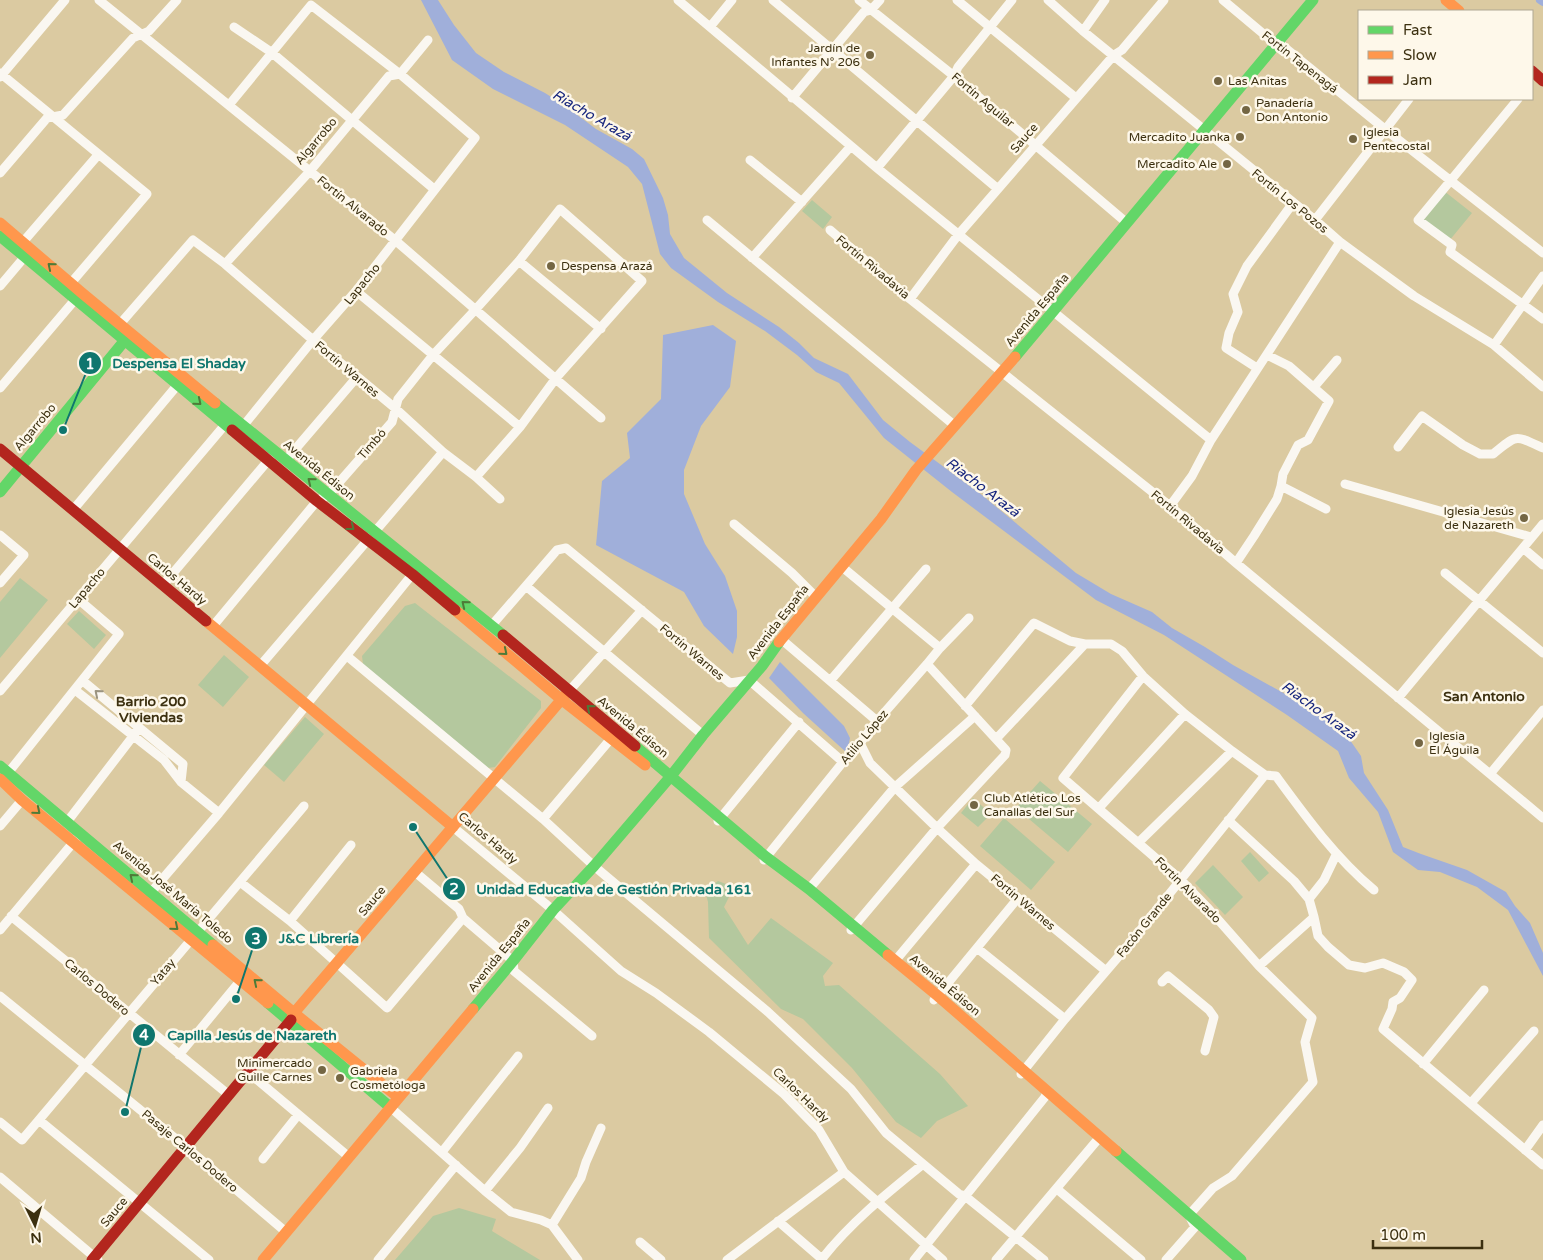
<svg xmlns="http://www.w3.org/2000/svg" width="1543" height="1260" viewBox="0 0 1543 1260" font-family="'Varela Round',sans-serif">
	<rect width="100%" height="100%" fill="#dbcaa1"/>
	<path fill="#b4c89e" d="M1444,191L1472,213L1449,241L1422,219Z
		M812,200L832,217L823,229L802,211Z
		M20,578L48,600L0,658V602Z
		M415,603L541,701V708L495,767L488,768L363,664L362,656L405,606Z
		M79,611L106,635L94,649L67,624Z
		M224,655L249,677L223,707L198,685Z
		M305,717L324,734L284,782L264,765Z
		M1040,781L1092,824L1068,852L1016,808Z
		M973,798L991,814L978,827L961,813Z
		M1004,818L1055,862L1031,890L980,846Z
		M1250,852L1269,873L1259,882L1241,861Z
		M1213,865L1243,897L1225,915L1195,883Z
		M718,881L734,887L724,907L748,945L771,918L833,963L823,976L825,986L839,985L940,1074L968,1106L937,1121L921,1138L896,1122L852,1068L803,1019L781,1009L709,938L708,902L705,891Z
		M459,1208L496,1219L492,1231L540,1260H395L433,1216Z"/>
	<path fill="#a0afda" d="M421,0H438L454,25L476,53L504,72L545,93L567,107L596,129L632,149L644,159L663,198L668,215L670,234L684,258L727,293L779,327L799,343L814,358L848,374L883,420L910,442L982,495L1076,573L1111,594L1152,612L1172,628L1205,647L1233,665L1296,700L1309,705L1343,730L1361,756L1364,773L1388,810L1403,847L1421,854L1467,870L1506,892L1515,906L1530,923L1543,953V976L1508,910L1477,887L1440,872L1418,870L1393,852L1378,812L1349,778L1338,751L1287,715L1164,635L1096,600L952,492L884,438L839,383L816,372L797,355L765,331L718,302L671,268L660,254L642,184L628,167L565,125L493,89L452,60Z
		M713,325L736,341L730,387L701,426L684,470V494L705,544L725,576L737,611V637L733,654L704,626L684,592L596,545L602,481L630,458L627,433L661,399L663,335Z
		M780,662L844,726L850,738L847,753L803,713L769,678Z"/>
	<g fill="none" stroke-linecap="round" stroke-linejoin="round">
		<path stroke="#a0afda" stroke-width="8" d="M1540,0L1543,2"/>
		<path stroke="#faf7f1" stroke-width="9" d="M99,0L396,241L601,418
			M678,0L877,168L1211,440
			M773,0L998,189
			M859,0L954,76L1127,223
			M957,0L1076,98
			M1048,0L1083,31L1315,220L1340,242L1414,296L1494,345L1543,387
			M1223,0L1272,41L1278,42L1386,130L1543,253
			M234,27L271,52L434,189
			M710,27L732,0
			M1083,31L1105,0
			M0,73L147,194L71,283
			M0,77L65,0
			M792,98L864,12L871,10L880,0
			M1518,99L1418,220L1452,245L1450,252L1543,319
			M229,105L311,5L400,74L475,138L356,291L313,340L244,425
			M750,160L802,202
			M877,168L954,76L958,67L1012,0
			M0,173L47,118L63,115L133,38L149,31L177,0
			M707,220L954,425
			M1315,220L1409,99
			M830,230L910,299L1170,506L1236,563L1543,818
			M23,242L98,155
			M752,258L851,146
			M519,261L601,329
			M225,264L310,171L389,76L400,74L428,40
			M0,286L27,254
			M356,291L520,427
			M910,299L958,235L1114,55L1122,50L1164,0
			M120,324L193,240L225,264L313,340L395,408L443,452L476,477L500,499
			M1494,345L1543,276
			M1257,368L1226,348L1229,333L1238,312L1233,294L1247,266L1293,203
			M1314,387L1337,360
			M0,388L79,295
			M1398,447L1422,416L1463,445L1480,454H1493C1517,434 1515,435 1543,448
			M286,460L357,377
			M1345,484L1531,537
			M1281,486L1326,509
			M1170,506L1192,476L1211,440L1340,242
			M73,510L180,382
			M734,524L792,573L816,597
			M0,535L24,555L0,583
			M1523,548L1543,565
			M1236,563L1254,536L1277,499L1281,486L1283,474L1298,445L1308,440L1329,401L1289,366L1267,355
			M841,566L940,648
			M1445,573L1543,653
			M163,585L271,457
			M526,586L703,735
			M492,625L557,550L566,548L730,683L749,680L843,762
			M213,626L317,501L328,495L392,422L398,399L433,355L476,309L519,261L560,209L642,281L556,378L520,427L476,477
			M781,639L877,721
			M347,656L543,819L594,866L768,1012L851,1089L886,1133L959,1194L965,1196L1044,1260
			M260,666L443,452
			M1143,676L1063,778L1181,880L1207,907L1259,966L1312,1018L1305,1042L1313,1082L1232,1176L1213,1188L1189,1215L1195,1227L1166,1260
			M83,681L183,764L181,782
			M830,681L926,569
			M75,690L164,760L181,782L219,813
			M0,691L229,420
			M569,691L642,610
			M1398,698L1543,524
			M965,706L1034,623L1070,641L1085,644H1111L1122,651L1143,676L1185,714L1232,751L1265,775L1276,776C1306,817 1335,857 1374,890
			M996,739L1085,644
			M860,743L870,763L937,828L976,864L1106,971
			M8,773L119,634L78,599
			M1490,774L1543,710
			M1099,808L1185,714
			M543,819L614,735
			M1228,820L1294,881L1309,899L1314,917L1318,936L1328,947L1349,965L1365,968L1383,963L1404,972L1412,980L1400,998L1393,1002L1392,1009L1383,1029L1543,1165
			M718,821L799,722
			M67,822L137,731
			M0,826L22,800
			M453,827L553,910L621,971L656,993L709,1032L784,1094L819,1130L844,1172L943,1260
			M1138,843L1232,751
			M764,860L843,762L860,743L877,721L927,664L940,648L969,618
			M415,872L459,909L463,918L513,961L514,971L592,1036
			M240,882L290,921L387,1008L463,918
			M809,889L895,787L975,716
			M147,897L219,813L415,571
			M1309,899L1324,880L1336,855
			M11,916L229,1095
			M290,921L351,845
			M0,930L77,838
			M851,930L937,828L1005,755L1006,750L927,664
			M977,948L1065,1019
			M895,961L976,864
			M1259,966L1314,917
			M1162,982L1168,976L1209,1010L1214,1017L1205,1051
			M0,996L186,1147L286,1232
			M934,1000L1018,898
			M179,1055L240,981
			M1423,1064L1484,990
			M248,1072L349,1157
			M1021,1074L1065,1019L1125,949L1265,775
			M1471,1103L1534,1031
			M390,1107L485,1191L511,1212L541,1220L552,1225L578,1260
			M39,1120L209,1260
			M0,1122L22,1140L304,806
			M1525,1150L1543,1125
			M442,1152L518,1056
			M263,1159L298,1115
			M0,1177L98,1260
			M1057,1189L1141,1260
			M485,1191L520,1148L548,1108
			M778,1221L823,1260
			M552,1225L581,1178L586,1162L601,1128
			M640,1242L661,1260
			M378,1260L456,1165
			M727,1260L844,1172
			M821,1260C850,1223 886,1194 922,1165
			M914,1260L1045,1097L1047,1092
			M996,1260L1099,1138"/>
		<path stroke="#63d668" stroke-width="11" d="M0,236L232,430
			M1015,357L1313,0
			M215,403L503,635
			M0,492L130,334
			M635,746L766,857L809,889L888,955
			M0,766L213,945
			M268,1003L390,1107
			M473,1009L513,961L553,910L594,866L671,776L703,735L762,666L779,642
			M1116,1151L1241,1260"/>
		<path stroke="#ff974d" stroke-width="11" d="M1446,0L1459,11
			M0,223L82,293L215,403
			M455,610L562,700L645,765
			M206,621L453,827
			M779,642L881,519L916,470L1015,357
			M0,779L22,800L268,1003
			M213,945L294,1013L398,1097
			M888,955L938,996L1116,1151
			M291,1020L294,1013L567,693
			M263,1260L473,1009"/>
		<path stroke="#b3261e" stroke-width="11" d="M1532,71L1543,81
			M232,430L317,501L412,574L455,610
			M0,449L206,621
			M503,635L635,746
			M92,1260L291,1020"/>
	</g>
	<defs><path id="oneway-chevron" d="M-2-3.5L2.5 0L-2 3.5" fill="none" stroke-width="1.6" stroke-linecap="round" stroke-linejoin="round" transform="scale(1.25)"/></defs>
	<g stroke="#4e7b38">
		<use href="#oneway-chevron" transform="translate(51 266) rotate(-140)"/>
		<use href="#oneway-chevron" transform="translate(198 402) rotate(40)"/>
		<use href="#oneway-chevron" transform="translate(311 481) rotate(-141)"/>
		<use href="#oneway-chevron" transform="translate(351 527) rotate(38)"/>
		<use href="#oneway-chevron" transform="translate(465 604) rotate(-141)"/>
		<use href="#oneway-chevron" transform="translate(504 652) rotate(40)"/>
		<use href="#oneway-chevron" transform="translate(590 708) rotate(-140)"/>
		<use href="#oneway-chevron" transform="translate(37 811) rotate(40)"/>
		<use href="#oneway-chevron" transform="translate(133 877) rotate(-140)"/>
		<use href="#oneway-chevron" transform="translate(175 927) rotate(40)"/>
		<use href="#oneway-chevron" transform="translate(257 982) rotate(-140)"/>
	</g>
	<use stroke="#9b9480" href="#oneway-chevron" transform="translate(98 693) rotate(-140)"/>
	<g fill="#746643" stroke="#fef8ea" stroke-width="2">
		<circle cx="870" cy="55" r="5"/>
		<circle cx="1218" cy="81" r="5"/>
		<circle cx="1246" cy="110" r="5"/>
		<circle cx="1240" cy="137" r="5"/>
		<circle cx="1353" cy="139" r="5"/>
		<circle cx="1227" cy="164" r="5"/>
		<circle cx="551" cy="266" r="5"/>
		<circle cx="1524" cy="518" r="5"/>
		<circle cx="1419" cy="743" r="5"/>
		<circle cx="974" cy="805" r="5"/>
		<circle cx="322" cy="1070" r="5"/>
		<circle cx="340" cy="1078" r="5"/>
	</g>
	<g text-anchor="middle" stroke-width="5" stroke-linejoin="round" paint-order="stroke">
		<g font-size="12" fill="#3c3010" stroke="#fef8ea" text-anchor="start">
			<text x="860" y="52" text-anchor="end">Jardín de<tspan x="860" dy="14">Infantes N° 206</tspan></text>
			<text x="1228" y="85">Las Anitas</text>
			<text x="1256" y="107">Panadería<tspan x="1256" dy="14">Don Antonio</tspan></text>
			<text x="1363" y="136">Iglesia<tspan x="1363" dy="14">Pentecostal</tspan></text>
			<text x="1230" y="141" text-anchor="end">Mercadito Juanka</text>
			<text x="1217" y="168" text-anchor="end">Mercadito Ale</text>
			<text x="561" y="270">Despensa Arazá</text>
			<text x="1514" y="515" text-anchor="end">Iglesia Jesús<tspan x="1514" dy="14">de Nazareth</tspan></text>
			<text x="1429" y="740">Iglesia<tspan x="1429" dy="14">El Águila</tspan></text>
			<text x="984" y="802">Club Atlético Los<tspan x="984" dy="14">Canallas del Sur</tspan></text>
			<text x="312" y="1067" text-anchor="end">Minimercado<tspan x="312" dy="14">Guille Carnes</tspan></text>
			<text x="350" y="1075">Gabriela<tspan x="350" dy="14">Cosmetóloga</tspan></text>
		</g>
		<g font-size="12" fill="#3c3010" stroke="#fef8ea">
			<text transform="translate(1300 62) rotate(38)" y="4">Fortín Tapenagá</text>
			<text transform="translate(983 100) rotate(40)" y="4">Fortín Aguilar</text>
			<text transform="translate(1024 138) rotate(-49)" y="4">Sauce</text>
			<text transform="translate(316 141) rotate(-50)" y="4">Algarrobo</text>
			<text transform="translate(1290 201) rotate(39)" y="4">Fortín Los Pozos</text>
			<text transform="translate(353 206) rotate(39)" y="4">Fortín Alvarado</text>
			<text transform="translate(873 267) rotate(40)" y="4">Fortín Rivadavia</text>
			<text transform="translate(362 284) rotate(-51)" y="4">Lapacho</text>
			<text transform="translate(1037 310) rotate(-50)" y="4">Avenida España</text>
			<text transform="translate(347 369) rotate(40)" y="4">Fortín Warnes</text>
			<text transform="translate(35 427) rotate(-50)" y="4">Algarrobo</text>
			<text transform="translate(372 444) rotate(-49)" y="4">Timbó</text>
			<text transform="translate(319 470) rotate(39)" y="4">Avenida Édison</text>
			<text transform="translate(1188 522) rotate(40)" y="4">Fortín Rivadavia</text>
			<text transform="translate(177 579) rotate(40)" y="4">Carlos Hardy</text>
			<text transform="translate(87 588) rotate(-50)" y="4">Lapacho</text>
			<text transform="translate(778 622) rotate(-52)" y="4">Avenida España</text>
			<text transform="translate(692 652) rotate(40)" y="4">Fortín Warnes</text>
			<text transform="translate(633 727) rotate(40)" y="4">Avenida Édison</text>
			<text transform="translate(864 737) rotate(-50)" y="4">Atilio López</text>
			<text transform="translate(488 838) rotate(40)" y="4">Carlos Hardy</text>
			<text transform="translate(1188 890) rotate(45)" y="4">Fortín Alvarado</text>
			<text transform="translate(173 892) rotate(40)" y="4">Avenida José María Toledo</text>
			<text transform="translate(372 901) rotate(-50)" y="4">Sauce</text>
			<text transform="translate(1023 902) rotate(40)" y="4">Fortín Warnes</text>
			<text transform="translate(1144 925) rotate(-51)" y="4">Facón Grande</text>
			<text transform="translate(499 955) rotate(-51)" y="4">Avenida España</text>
			<text transform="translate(163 972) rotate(-50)" y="4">Yatay</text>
			<text transform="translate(945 985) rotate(40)" y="4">Avenida Édison</text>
			<text transform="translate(97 987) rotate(40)" y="4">Carlos Dodero</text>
			<text transform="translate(801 1095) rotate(44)" y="4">Carlos Hardy</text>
			<text transform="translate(190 1151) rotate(40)" y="4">Pasaje Carlos Dodero</text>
			<text transform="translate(114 1212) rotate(-50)" y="4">Sauce</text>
		</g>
		<g font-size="14" font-style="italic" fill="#15247d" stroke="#fef8ea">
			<text transform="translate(592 115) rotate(30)" y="5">Riacho Arazá</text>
			<text transform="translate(983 487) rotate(37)" y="5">Riacho Arazá</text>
			<text transform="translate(1319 710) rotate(36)" y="5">Riacho Arazá</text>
		</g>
		<g font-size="14" font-weight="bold" fill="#3c3010" stroke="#fef8ea">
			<text x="1484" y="701">San Antonio</text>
			<text x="151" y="706">Barrio 200<tspan x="151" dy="16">Viviendas</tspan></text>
		</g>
	</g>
	<path fill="none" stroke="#0f766e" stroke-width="2" d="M63 430L90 363M413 827L454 889M236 999L256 938M125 1112L144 1035"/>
	<g fill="#0f766e" stroke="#fef8ea" stroke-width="2">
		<circle cx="63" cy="430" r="5"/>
		<circle cx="413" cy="827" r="5"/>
		<circle cx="236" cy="999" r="5"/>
		<circle cx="125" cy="1112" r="5"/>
		<circle cx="90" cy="363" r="12"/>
		<circle cx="454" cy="889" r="12"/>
		<circle cx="256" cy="938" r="12"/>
		<circle cx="144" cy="1035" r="12"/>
	</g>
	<g font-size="15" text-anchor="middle" font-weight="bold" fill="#fff">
		<text x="90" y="369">1</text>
		<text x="454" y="894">2</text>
		<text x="256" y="944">3</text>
		<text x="144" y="1040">4</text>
	</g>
	<g font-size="14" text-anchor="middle" font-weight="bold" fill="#0f766e" stroke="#fef8ea" stroke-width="5" stroke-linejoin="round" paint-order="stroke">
		<text x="179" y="368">Despensa El Shaday</text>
		<text x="614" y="894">Unidad Educativa de Gestión Privada 161</text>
		<text x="319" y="943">J&amp;C Librería</text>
		<text x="252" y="1040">Capilla Jesús de Nazareth</text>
	</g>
	<rect x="1358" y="10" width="175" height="90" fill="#fef8ea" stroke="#b0a893"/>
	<rect x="1368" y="26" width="25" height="8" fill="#63d668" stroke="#b0a893"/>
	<text x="1403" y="35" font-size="15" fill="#3c3010">Fast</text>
	<rect x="1368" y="51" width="25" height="8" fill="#ff974d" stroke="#b0a893"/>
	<text x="1403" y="60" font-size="15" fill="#3c3010">Slow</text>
	<rect x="1368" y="76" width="25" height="8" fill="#b3261e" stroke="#b0a893"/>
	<text x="1403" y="85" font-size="15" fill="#3c3010">Jam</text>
	<g transform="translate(35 1225) rotate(175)" stroke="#fef8ea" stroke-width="4" paint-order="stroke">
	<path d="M0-4L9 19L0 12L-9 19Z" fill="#3c3010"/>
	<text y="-8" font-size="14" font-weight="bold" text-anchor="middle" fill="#3c3010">N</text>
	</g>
	<path d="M1373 1240v8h109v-8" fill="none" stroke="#3c3010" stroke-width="2.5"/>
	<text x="1380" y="1240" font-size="15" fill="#3c3010" stroke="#fef8ea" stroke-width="4" paint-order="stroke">100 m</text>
</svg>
